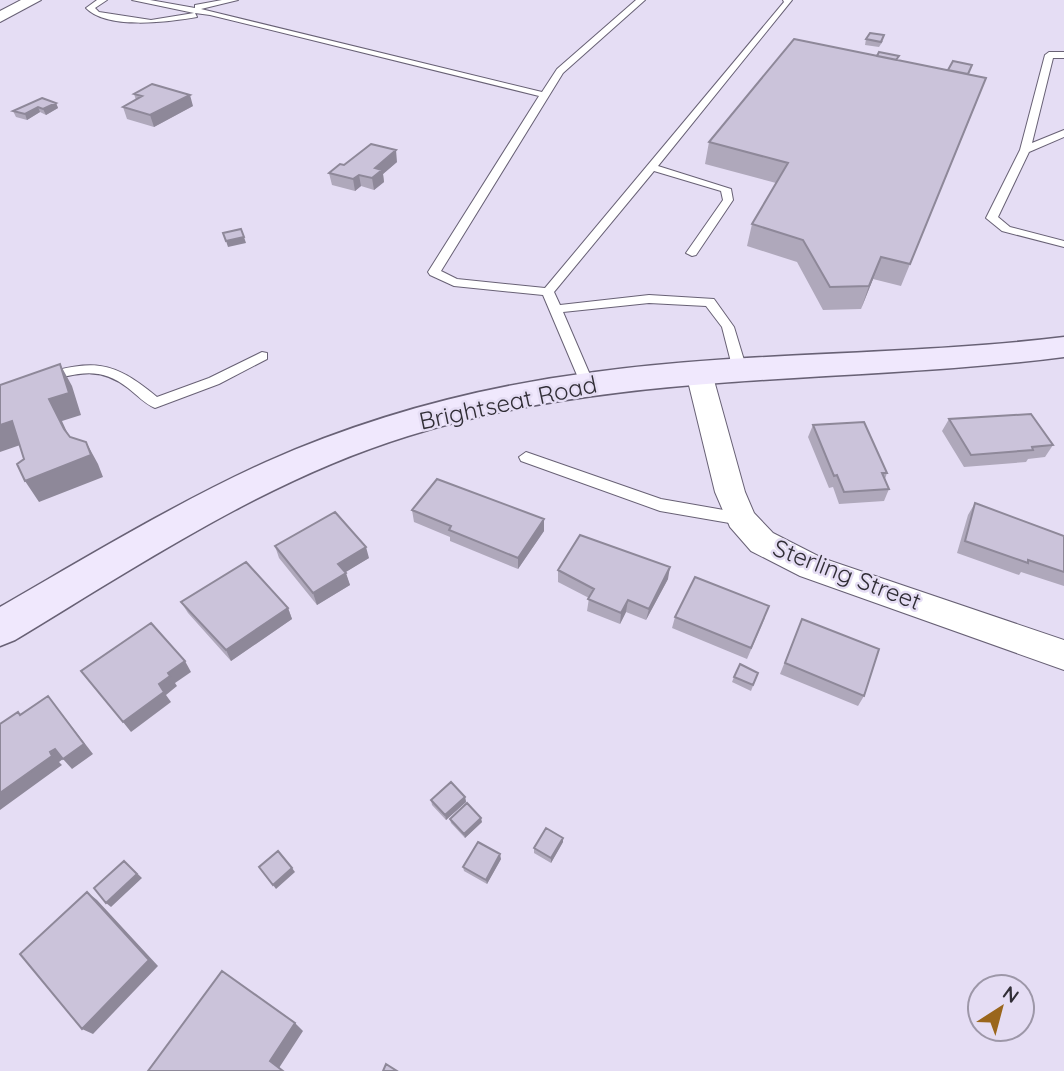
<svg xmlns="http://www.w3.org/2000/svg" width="1064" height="1071" viewBox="0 0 1064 1071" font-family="Quicksand,sans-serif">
	<rect width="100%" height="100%" fill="#e5ddf4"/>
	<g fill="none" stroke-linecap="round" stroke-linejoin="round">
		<g stroke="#686175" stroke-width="2">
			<path id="lane" d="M97,0H107L95,8L99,12L151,20L194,13L132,0H150L195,8V5L222,0H238L201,9L542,92L557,69L636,0H645L563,73L441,271L457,279L545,288L784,2L783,0H792L658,166L731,189L733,200L696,255L692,256L686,253L723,200L721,191L654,171L554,292L560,305L649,295L714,299L734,327L747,370L740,374L733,370L722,327L706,306L649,303L563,312L594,384L587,389L582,387L543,295L454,286L430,275L428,272L539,96L210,15L195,13L197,17C169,22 107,30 86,8Z
				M1049,52H1064V58H1053L1032,143L1064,130V137L1029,152L998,217L1010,227L1064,241V247L1002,231L986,218L1020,150L1045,55Z
				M262,352L267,353V359L219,384L155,408C145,404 137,395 128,388C99,365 76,374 43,382L36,378L38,375C94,360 111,359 157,397L209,378Z
				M526,452L661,499L741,513L749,519L741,525L660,511L521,461L519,457Z"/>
		</g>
		<g stroke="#686175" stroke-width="2">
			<path id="street" d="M21,0H41L0,22V11Z
				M699,364L708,367L712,373L745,492L754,513L773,533L822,558L1064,640V670L800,576L751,551L730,527L715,492L686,373L690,367Z"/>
		</g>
		<g stroke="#686175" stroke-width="3">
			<path id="secondary" d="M1064,337V357C845,385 622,369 408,436C266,480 141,564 15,640L0,646V607C87,557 174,504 266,462C369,416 483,386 595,372C750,351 908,356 1064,337Z"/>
		</g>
		<use href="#lane" fill="#fff" fill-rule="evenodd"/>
		<use href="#street" fill="#fff" fill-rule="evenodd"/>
		<use href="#secondary" fill="#f0e8fd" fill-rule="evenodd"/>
	</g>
	<path fill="#afa8bb" d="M866,39L883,41L879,47L865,45Z
		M897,60L968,74L978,99L901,286L873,279L861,309L823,310L797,262L747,246L752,224L776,183L705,164L709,142Z
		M134,94L193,106L154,127L127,119L123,107L136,100Z
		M56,103L58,108L46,115L40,112L27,120L16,117L13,111Z
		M397,162L383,174L384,182L374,190L361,186L355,191L332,185L329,173L344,165Z
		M949,419L1053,445L1045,457L1028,459L1026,462L964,467L942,431Z
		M813,425L887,473L885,479L889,489L884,501L839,504L833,487L829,488L808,437Z
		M975,503L1064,536V586L1021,572L1019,575L957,553L968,515Z
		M412,510L544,531L518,569L450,541V537L414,522Z
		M275,546L369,558L345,572L350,585L317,605L279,558Z
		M558,570L668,579L646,620L626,612L620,624L587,611L589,598L558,582Z
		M181,602L288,608L292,619L231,661L188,613Z
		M675,617L765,618L747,659L672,628Z
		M802,619L864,696L858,706L780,674Z
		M758,673L751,691L732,682L734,677Z
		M465,797L466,802L446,820L432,805L431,800Z
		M450,819L482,822L465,838L451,823Z
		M563,842L551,863L534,853V848Z
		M501,859L487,884L464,871L463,867Z"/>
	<path fill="#8e8899" d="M190,95L193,106L154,127L150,115Z
		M56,103L58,108L46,115L43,109Z
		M38,107L40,112L27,120L25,114Z
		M396,150L397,162L383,174L384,182L374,190L372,178L375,168Z
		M359,175L361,186L355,191L353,179Z
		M244,237L246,243L228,247L226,241Z
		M881,257L873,279L861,309L869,286Z
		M60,364L72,386L81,415L62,421L76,452L64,429L49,399Z
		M12,421L26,443L0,452V425Z
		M86,442L98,464L103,477L39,502L25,481Z
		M544,519V531L518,569V558Z
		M366,547L369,558L341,575L338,564Z
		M670,567L668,579L646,620L649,609Z
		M346,573L350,585L317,605L313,593Z
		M628,600L626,612L620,624L621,613Z
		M288,608L292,619L231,661L226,650Z
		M185,661L191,672L175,683L177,686L166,695L171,702L131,732L123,722L168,673Z
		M48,696L93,754L72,769L63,759L59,762L62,765L0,810V793L55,749Z
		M465,797L466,802L446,820L445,815Z
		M481,818L482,822L465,838L464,834Z
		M563,838V842L551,863V858Z
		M500,854L501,859L487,884L486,880Z
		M124,861L142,878L111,907L106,903Z
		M292,868L295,872L276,889L273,885Z
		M87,892L97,900L158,966L93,1034L82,1029Z
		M295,1023L303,1031L279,1068L270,1061Z"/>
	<path fill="#cbc3da" stroke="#8e8899" stroke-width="2" d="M870,33L884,35L881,42L866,39Z
		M794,39L986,78L910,264L881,257L869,286L830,287L803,240L752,224L788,163L709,142Z
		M879,52L899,56L896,60L877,56Z
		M953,61L972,65L968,74L948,70Z
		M152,84L190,95L150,115L123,107L142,96L134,94Z
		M42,98L56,103L43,109L38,107L25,114L13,111Z
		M371,144L396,150L375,168L382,170L372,178L359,175L353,179L329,173L340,164L344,165Z
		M241,229L244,237L226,241L223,233Z
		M60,364L69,393L49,399L64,429L70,437L86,442L91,455L25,481L17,464L24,459L12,421L0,425V385Z
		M1031,414L1053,445L1032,447L1033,450L971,455L949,419Z
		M864,422L887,473H882L889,489L844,492L837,475L834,476L813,425Z
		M437,479L544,519L518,558L449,530L451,526L412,510Z
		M975,503L1064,536V572L1028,560V563L965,541Z
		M335,512L366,547L338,564L346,573L313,593L275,546Z
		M580,535L670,567L649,609L628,600L621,613L588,599L594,589L558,570Z
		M246,562L288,608L226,650L181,602Z
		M695,577L769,606L751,648L675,617Z
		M802,619L879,649L864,696L785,663Z
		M151,623L185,661L168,673L170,676L159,684L164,692L123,722L81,671Z
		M740,664L758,673L753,685L734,677Z
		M48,696L84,744L63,759L55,749L50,752L52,756L0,793V724L18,712L20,715Z
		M451,782L465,797L445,815L431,800Z
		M467,803L481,818L464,834L450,819Z
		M546,828L563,838L551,858L534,848Z
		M478,842L500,854L486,880L463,867Z
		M278,851L292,868L273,885L259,867Z
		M124,861L137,874L106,903L94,888Z
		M87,892L149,960L82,1029L20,954Z
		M222,971L295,1023L270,1061L283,1071H148Z
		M386,1064L397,1071H383Z"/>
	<g text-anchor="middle" stroke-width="5" stroke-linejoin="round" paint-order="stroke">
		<g font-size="24" fill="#312e36" stroke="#e5ddf4">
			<text transform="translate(508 403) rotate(-12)" y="8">Brightseat Road</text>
			<text transform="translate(847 575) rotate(21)" y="8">Sterling Street</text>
		</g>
	</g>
	<g transform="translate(1001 1008) rotate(36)"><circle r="33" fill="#e5ddf4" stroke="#9d97a8" stroke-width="2"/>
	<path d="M0-5L12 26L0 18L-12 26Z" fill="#9a661c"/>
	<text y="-10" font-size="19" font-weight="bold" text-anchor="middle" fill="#312e36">N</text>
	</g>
</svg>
